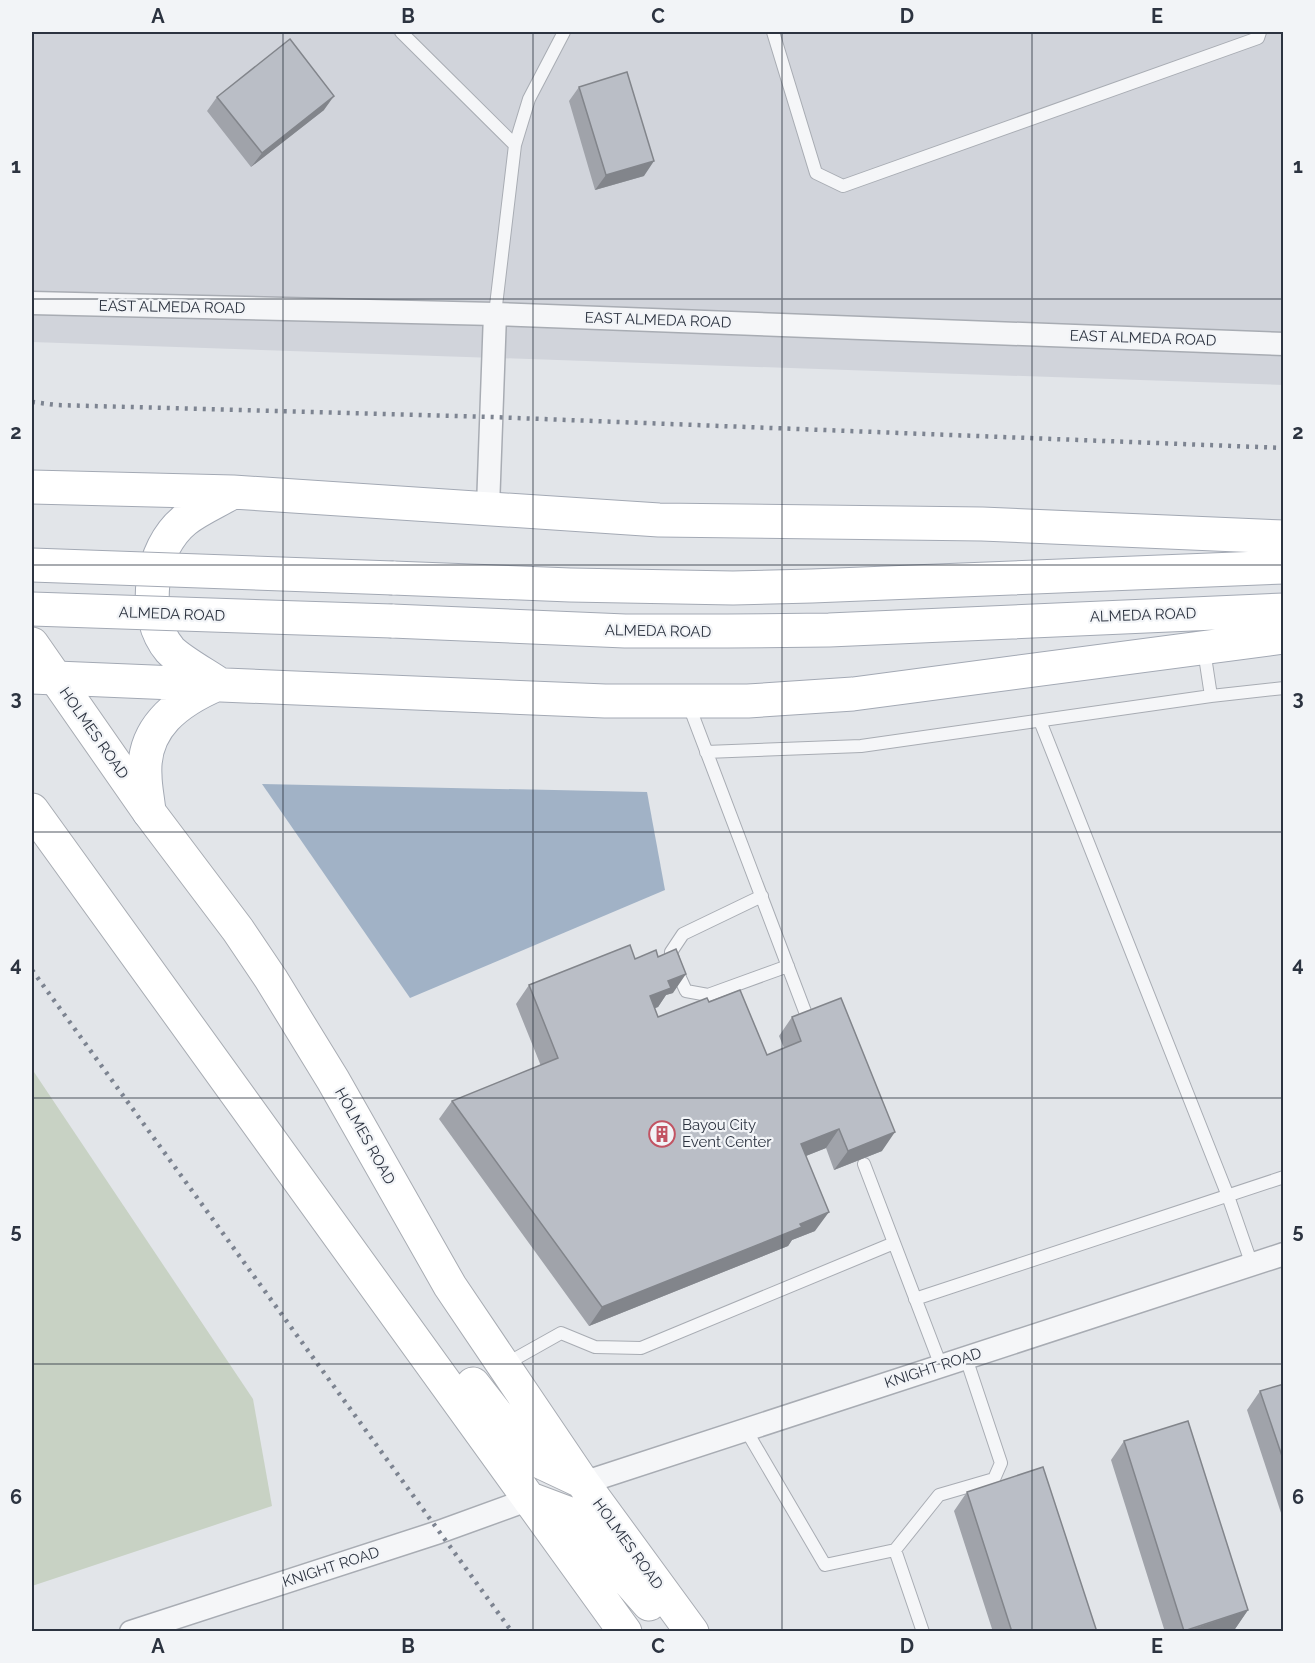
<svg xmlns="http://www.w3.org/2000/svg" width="1315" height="1663" viewBox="0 0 1315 1663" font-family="Raleway,sans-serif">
	<rect width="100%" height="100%" fill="#e2e5e9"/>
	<path fill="#d1d4db" d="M32,32H1283V385L32,342Z"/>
	<path fill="#c8d2c4" d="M32,1069L253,1399L272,1506L32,1586Z"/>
	<path fill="#a1b2c6" d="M262,784L647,792L665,890L410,998Z"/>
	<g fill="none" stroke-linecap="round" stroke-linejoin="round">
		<g stroke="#a8acb3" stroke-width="14">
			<path id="lane" d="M401,32L515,145L495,314
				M773,32L816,173L843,186L1258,38L1260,32
				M515,145L529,99L564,32
				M1204,650L1211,696
				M688,703L809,1022
				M1040,721L1228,1196L1252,1265
				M706,752L861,746L1211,696L1284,688
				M762,896L683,934L671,952L676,969L686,991L708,995L788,966
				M864,1164L941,1366
				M915,1299L1284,1177
				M504,1365L561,1333L595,1347L641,1348L894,1243
				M746,1430L825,1565L895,1550L923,1632
				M895,1550L939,1495L994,1479L1001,1463L966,1358"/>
		</g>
		<g stroke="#a8acb3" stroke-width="25">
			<path id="street" d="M32,303L495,314L1284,344
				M488,507L495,314
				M583,1483L1284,1254
				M131,1632L439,1532L530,1499"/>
		</g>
		<g stroke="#a8acb3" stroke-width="35">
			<path id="secondary" d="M32,644L149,812L238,930L271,979L333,1080L450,1286L583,1483L692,1632
				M32,810L625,1632
				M473,1384L530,1457L581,1481
				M530,1499L570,1514L649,1604"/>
		</g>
		<g stroke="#a3a9b4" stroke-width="35">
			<path id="primary" d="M32,487L233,492L659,520L982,524L1284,537
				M393,578L570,585L733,588L812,586L1284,567
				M392,621L625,631H727L829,630L1284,610
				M32,677L605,701H748L853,694L1284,637
				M219,684C206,675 179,660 170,650C140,615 150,548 185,520C199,509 218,501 233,492
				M149,812C148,800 145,787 145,775C142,727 178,701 218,684"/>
		</g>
		<use href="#lane" stroke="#f5f6f8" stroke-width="12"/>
		<use href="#street" stroke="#f5f6f8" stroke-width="22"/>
		<use href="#secondary" stroke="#fff" stroke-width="33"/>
		<use href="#primary" stroke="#fff" stroke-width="33"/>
		<path stroke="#7d8491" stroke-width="4.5" stroke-dasharray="3 6" stroke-linecap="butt" d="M32,402L57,405L491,417L1284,448
			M32,970L512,1632"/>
		<g stroke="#a3a9b4" stroke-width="35" stroke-linecap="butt">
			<path id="primary-bridge" d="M32,565L393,578
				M32,609L392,621"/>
		</g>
		<use href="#primary-bridge" stroke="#fff" stroke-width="33"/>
	</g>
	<path fill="#a0a3aa" d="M579,87L644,176L595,190L569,101Z
		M217,97L324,110L251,167L207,111Z
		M635,959L673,993L666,995L658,1007L655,1008L658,1017L709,1002L767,1055L784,1048L779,1036L792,1017L882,1151L834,1170L826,1148L806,1156L815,1231L792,1240L788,1246L589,1326L439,1119L452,1101L541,1066L516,1004L529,985Z
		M1284,1384V1522L1247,1410L1260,1391Z
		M1124,1441L1248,1610L1235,1629L1227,1632H1165L1111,1460Z
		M967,1492L1097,1632H993L954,1511Z"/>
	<path fill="#82858b" d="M334,96L324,110L251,167L262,153Z
		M654,161L644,176L595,190L606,175Z
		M686,974L673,993L666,995L658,1007L637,1015L650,996L668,981Z
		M839,1129L826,1148L788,1163L801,1144Z
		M895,1132L882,1151L834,1170L848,1151Z
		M829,1212L815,1231L792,1240L788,1246L589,1326L602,1307Z
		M1248,1610L1235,1629L1227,1632H1184Z"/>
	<path fill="#babec6" stroke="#82858b" stroke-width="1.5" d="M290,39L334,96L262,153L217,97Z
		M627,72L654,161L606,175L579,87Z
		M630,945L635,959L656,950L658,957L676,949L686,974L668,981L671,988L650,996L658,1017L707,998L709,1002L740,990L767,1055L801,1041L792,1017L841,998L895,1132L848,1151L839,1129L801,1144L829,1212L800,1224L802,1227L602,1307L452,1101L558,1058L529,985Z
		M1284,1384V1462L1260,1391Z
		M1188,1421L1248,1610L1184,1631L1124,1441Z
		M1043,1467L1097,1632H1012L967,1492Z"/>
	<path fill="none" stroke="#2c3340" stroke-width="1.5" stroke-opacity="0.55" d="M283,32V1632M533,32V1632M782,32V1632M1032,32V1632M32,299H1284M32,565H1284M32,832H1284M32,1098H1284M32,1364H1284"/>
	<defs>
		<g id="building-ring" transform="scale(1.35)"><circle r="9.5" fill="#f2f4f7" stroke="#c25463" stroke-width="1.5"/><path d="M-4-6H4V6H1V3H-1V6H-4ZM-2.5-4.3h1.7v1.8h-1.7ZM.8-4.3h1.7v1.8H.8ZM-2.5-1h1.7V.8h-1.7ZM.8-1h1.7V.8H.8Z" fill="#c25463"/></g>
	</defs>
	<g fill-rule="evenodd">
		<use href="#building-ring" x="662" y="1134"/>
	</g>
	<g text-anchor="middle" stroke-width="4.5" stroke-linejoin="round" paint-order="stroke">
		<g font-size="15" fill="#2c3340" stroke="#f2f4f7">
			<text transform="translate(172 307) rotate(1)" y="5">EAST ALMEDA ROAD</text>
			<text transform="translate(658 320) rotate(2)" y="5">EAST ALMEDA ROAD</text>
			<text transform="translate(1143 338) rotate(2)" y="5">EAST ALMEDA ROAD</text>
			<text transform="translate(172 614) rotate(2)" y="5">ALMEDA ROAD</text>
			<text transform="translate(1143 615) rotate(-2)" y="5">ALMEDA ROAD</text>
			<text transform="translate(658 631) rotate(1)" y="5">ALMEDA ROAD</text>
			<text transform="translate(94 733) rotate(55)" y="5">HOLMES ROAD</text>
			<text transform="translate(365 1136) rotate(61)" y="5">HOLMES ROAD</text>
			<text transform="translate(933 1368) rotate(-18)" y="5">KNIGHT ROAD</text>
			<text transform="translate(628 1544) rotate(54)" y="5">HOLMES ROAD</text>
			<text transform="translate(331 1567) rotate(-18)" y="5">KNIGHT ROAD</text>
		</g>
		<g font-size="15" fill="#2c3340" stroke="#f2f4f7" text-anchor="start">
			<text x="682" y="1130">Bayou City<tspan x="682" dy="17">Event Center</tspan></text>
		</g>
	</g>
	<rect width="1315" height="1663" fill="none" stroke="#f2f4f7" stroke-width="66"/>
	<rect x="33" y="33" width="1249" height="1597" fill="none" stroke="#2c3340" stroke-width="2"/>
	<g font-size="20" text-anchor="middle" font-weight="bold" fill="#2c3340">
		<text x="158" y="23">A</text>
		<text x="408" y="23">B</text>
		<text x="658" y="23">C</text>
		<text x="907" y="23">D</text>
		<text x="1157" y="23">E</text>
		<text x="16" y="173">1</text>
		<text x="1298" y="173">1</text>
		<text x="16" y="439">2</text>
		<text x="1298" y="439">2</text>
		<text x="16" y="705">3</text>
		<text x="1298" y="705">3</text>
		<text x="16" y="971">4</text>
		<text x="1298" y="971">4</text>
		<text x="16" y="1238">5</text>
		<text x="1298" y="1238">5</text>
		<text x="16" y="1504">6</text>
		<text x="1298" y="1504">6</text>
		<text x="158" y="1653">A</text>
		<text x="408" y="1653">B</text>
		<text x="658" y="1653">C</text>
		<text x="907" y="1653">D</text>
		<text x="1157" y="1653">E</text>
	</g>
</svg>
